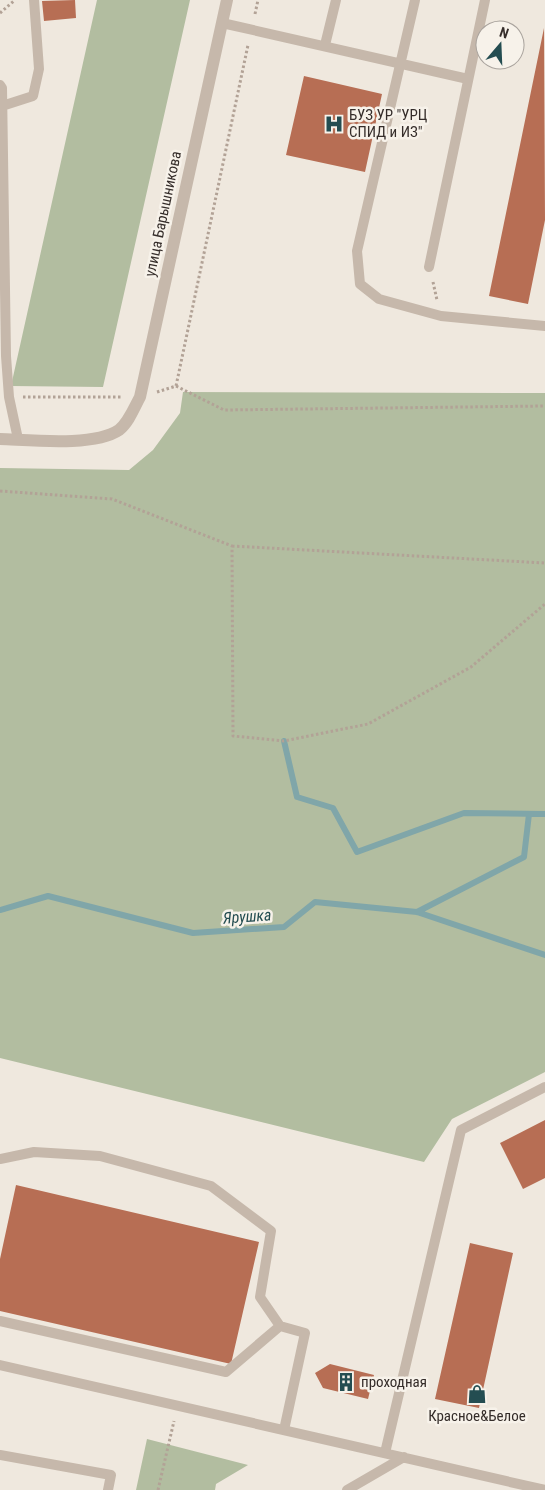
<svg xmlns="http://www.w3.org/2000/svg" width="545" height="1490" viewBox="0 0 545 1490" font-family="'Roboto Condensed',sans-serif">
	<rect width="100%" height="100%" fill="#efe8de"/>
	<path fill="#b2bda0" d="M97,0H190L103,387L11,386Z
		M183,392L545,393V1072L452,1119L424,1162L0,1058V543L106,544L0,543V468L129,470L153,450L180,413Z
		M147,1439L248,1465L216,1484L215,1490H136Z"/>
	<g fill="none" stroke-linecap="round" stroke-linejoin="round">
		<path stroke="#80a6a9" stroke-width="6" d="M284,741L297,797L333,808L357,852L464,813L545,814
			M0,910L48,896L193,933L284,927L315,902L417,912L545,955
			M417,912L524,857L529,814"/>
	</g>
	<path fill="#b76e54" d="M75,0L76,18L44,21L42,1Z
		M544,28L545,220L528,304L489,296Z
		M304,76L382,94L365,172L286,155Z
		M545,1120V1178L523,1189L500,1143Z
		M16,1185L259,1242L231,1364L0,1311V1259Z
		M470,1243L513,1253L479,1408L435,1399Z
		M330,1364L374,1375L368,1399L323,1388L315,1373Z"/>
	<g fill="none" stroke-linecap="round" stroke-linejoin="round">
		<path stroke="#b2a296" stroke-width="3" stroke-dasharray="2.5 2.5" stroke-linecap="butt" d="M0,13L15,0
			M255,14L258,0
			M433,282L437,300
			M176,386L224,410L545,406
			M157,392L176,386L248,45
			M23,397H122
			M0,491L112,499L232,546L233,736L284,741L368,724L471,667L545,604
			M232,546L545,563
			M158,1490L174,1421"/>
		<path stroke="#c6b8ab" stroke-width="10" d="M415,0L357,251L360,284L379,299L441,316L545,326
			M222,23L468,79
			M325,45L336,0
			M0,85L2,88L6,356L9,397L18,439
			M2,106L33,96L39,69L34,0
			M429,267L485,0
			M0,1159L34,1152L100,1156L211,1186L271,1231L260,1297L280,1326L305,1333L284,1430
			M0,1321L226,1372L280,1326
			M0,1365L545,1490
			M385,1453L461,1130L545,1087
			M0,1455L111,1475L108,1490
			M347,1490L404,1457"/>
		<path stroke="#c6b8ab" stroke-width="12" d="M0,439C30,440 94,447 119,430C129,422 134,408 140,397L227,0"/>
	</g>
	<defs>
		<g id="hospital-bare" transform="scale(1.5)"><path d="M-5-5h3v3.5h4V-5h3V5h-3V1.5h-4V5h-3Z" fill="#244d51" stroke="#f7f2ea" stroke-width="2.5" paint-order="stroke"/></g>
		<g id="building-bare" transform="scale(1.5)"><path d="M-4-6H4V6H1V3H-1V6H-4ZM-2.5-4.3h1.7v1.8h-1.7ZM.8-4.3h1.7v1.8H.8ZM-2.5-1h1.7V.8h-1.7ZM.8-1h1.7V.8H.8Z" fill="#244d51" stroke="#f7f2ea" stroke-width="2.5" paint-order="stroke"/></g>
		<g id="shop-bare" transform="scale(1.5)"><path d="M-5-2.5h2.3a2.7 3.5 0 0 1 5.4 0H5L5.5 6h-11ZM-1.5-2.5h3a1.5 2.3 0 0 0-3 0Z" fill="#244d51" stroke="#f7f2ea" stroke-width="2.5" paint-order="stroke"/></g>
	</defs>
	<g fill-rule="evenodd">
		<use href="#hospital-bare" x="334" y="124"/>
		<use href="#building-bare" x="346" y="1382"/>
		<use href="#shop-bare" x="477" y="1394"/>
	</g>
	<g text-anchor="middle" stroke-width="5" stroke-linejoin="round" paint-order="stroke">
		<g font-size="15" fill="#352d2a" stroke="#f7f2ea" text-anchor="start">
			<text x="349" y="120">БУЗ УР "УРЦ<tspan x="349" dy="17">СПИД и ИЗ"</tspan></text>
			<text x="361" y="1387">проходная</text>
			<text x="477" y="1421" text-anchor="middle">Красное&amp;Белое</text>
		</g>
		<g font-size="15" fill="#352d2a" stroke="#f7f2ea">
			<text transform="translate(163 214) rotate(-78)" y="5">улица Барышникова</text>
		</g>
		<g font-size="16" font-style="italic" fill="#244d51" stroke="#f7f2ea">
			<text transform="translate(247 916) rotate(-4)" y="6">Ярушка</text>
		</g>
	</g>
	<g transform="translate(500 45) rotate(19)"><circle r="24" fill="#f7f2ea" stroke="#a9a39d"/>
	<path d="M0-4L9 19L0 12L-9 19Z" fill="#244d51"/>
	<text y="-8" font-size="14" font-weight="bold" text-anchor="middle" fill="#352d2a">N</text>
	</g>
</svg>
